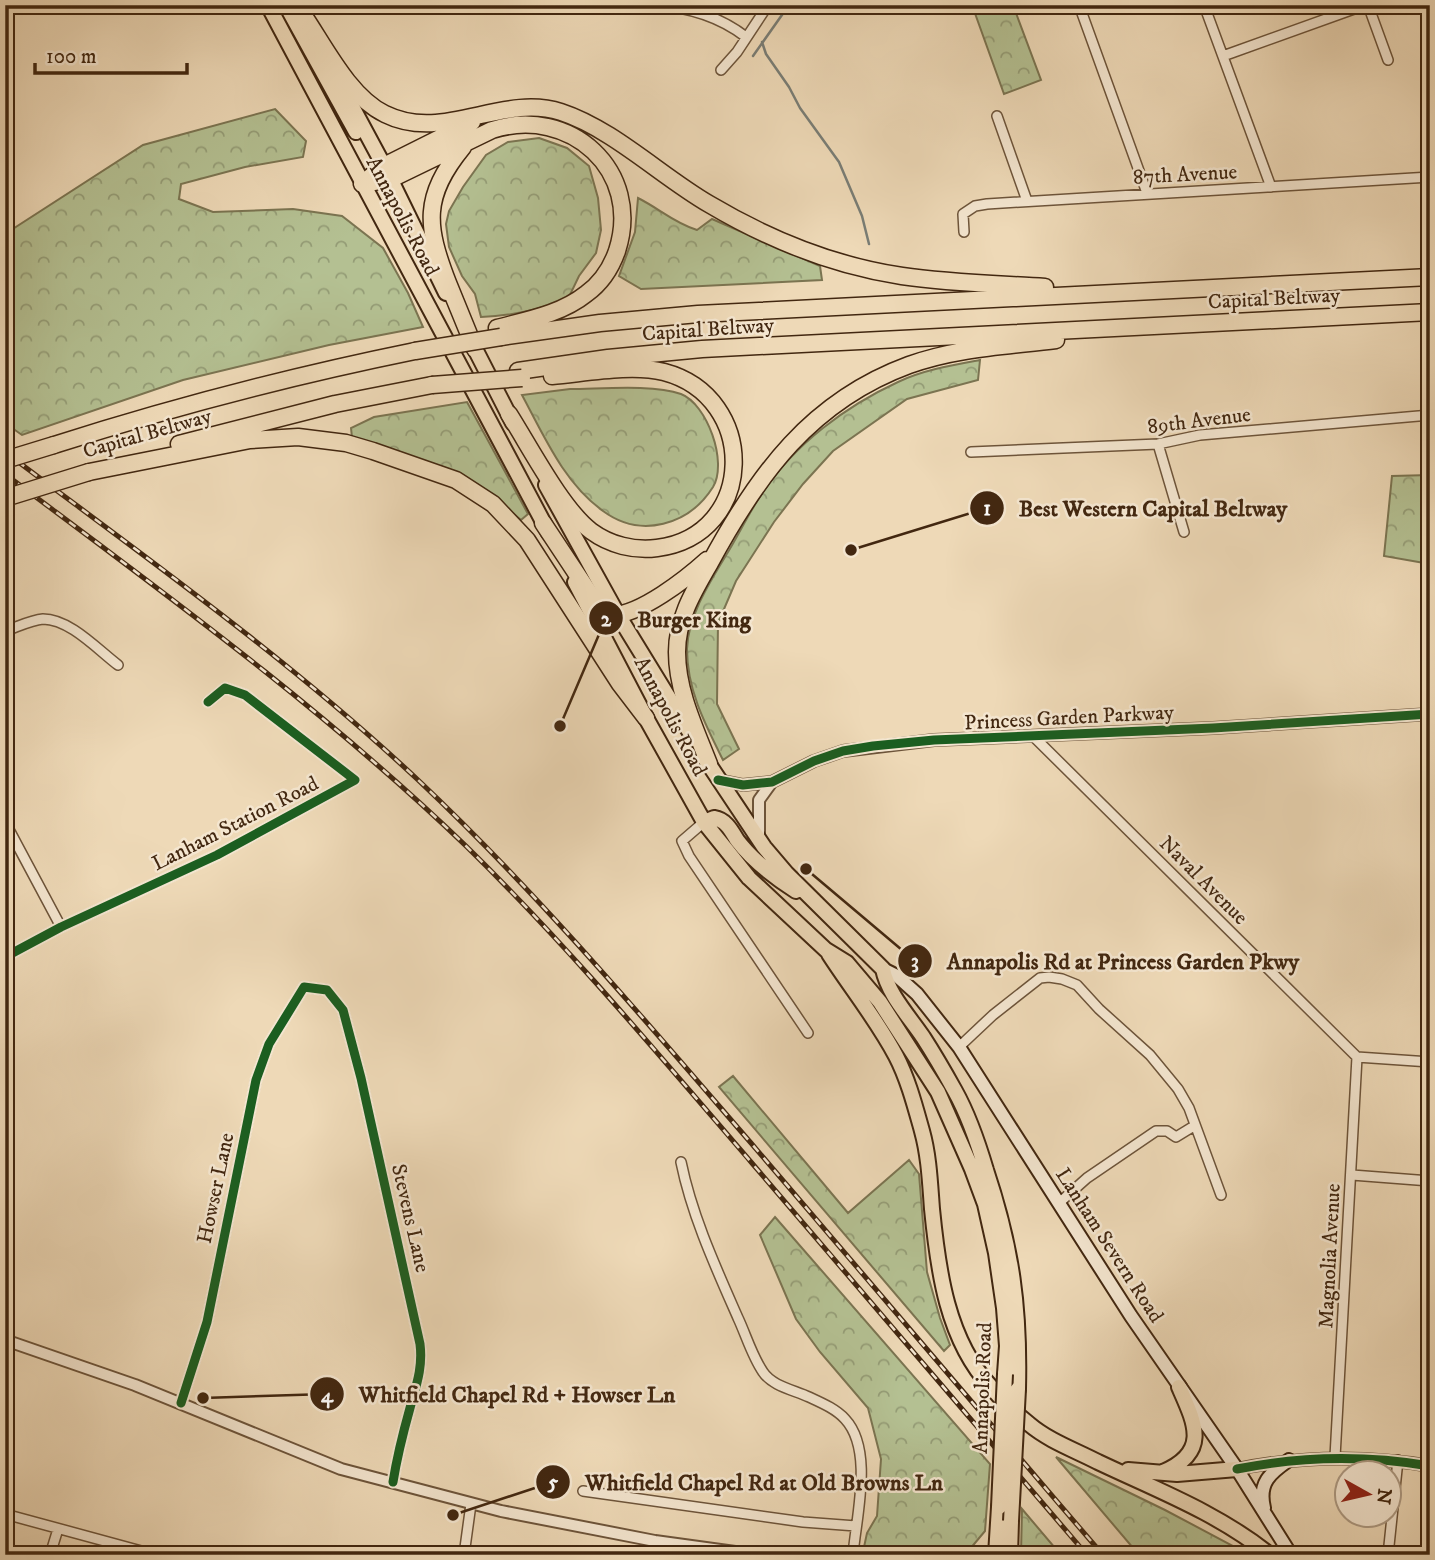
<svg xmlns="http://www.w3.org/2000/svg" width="1435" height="1560" viewBox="0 0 1435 1560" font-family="'IM FELL DW Pica',serif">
	<defs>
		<pattern id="forest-crowns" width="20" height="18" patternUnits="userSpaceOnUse" patternTransform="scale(1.75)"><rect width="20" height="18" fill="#b4c092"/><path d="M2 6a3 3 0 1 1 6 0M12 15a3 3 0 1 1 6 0" fill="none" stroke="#949c76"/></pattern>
	</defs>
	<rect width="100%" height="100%" fill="#eed9b7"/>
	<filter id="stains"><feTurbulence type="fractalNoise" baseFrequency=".00286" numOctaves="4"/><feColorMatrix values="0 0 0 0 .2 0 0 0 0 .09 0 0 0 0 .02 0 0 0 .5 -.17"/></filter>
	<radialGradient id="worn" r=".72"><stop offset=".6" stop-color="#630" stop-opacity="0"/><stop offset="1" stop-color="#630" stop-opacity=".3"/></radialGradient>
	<path fill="url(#forest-crowns)" stroke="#7b7451" stroke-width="2" d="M972,5H1013L1041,80L1004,94Z
		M275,109L306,141L303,157L245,167L181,184L179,199L213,212L293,209L342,216L383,248L408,293L423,327L329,345L183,380L22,435L5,423V234L143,145Z
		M539,138L567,148L589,166L598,198L601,230L596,253L579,276L568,299C539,310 512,316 481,317L475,294L462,276L449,247L446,224L449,211L463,187L486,155L508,142Z
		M638,198C660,209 674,223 697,230L712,219L820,266L822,280L641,289L619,276L635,232Z
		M980,360L978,380L907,399L833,451L803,484L774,522L736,581L718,623L717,704L739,749L723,760C705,724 687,690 687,649C688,615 711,580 728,552C740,532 750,511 763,492C795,444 846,406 898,382C923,370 953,365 980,360Z
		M570,389C600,389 653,384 681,394C707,404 728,462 713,487C689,525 641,539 603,511C564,483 544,436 522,395Z
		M467,402L528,514L521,520L483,488L448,471L352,437L351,428L374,417Z
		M1430,475V564L1384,556L1392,476Z
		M733,1076L848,1213L909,1160L919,1174L927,1272L940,1318L950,1345L944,1351L719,1087Z
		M775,1217L990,1464L985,1531L965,1555H879L873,1554L864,1547L867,1533L877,1516L881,1459L868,1408L820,1352L796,1319L760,1235Z
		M1056,1457L1165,1510L1233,1546L1243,1555H1139Z
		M1022,1509L1061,1555H1021Z"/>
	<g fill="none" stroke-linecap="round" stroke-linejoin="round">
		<path stroke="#797d75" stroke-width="2.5" d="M762,42L766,54L789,87L800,108L839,162L862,216L869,244
			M753,56L789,5"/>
		<g stroke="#6d543a" stroke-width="12">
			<path id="minor" d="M653,5C688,7 719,16 746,37
				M955,5L956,8
				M1079,5L1147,193
				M1204,5L1271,187
				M1368,5L1388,60
				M1223,56L1365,5
				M721,70L737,52L768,5
				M997,116L1027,201
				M964,232L963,214L975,206L987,204L1430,177
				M1158,444L1184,532
				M971,452L1158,444L1200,435L1430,415
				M5,631C17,627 31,620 43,619C70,619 98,650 118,665
				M1033,736L1357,1057L1430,1062
				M5,822L61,927
				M704,822L682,841L689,856L808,1033
				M5,957L61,927L217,855L355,780L245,695L225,688L208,702
				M959,1047L993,1015L1040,978L1049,977L1062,979L1077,985L1099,1009L1150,1055L1178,1089L1189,1108L1221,1195
				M681,1162C692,1216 716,1268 738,1318C746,1335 752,1356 763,1372C772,1386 794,1390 809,1397C822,1403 836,1409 845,1419C874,1450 856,1517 853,1555
				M1352,1175L1430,1181
				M1059,1203L1087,1178L1156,1131H1167L1176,1137L1194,1126
				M181,1403L207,1322L256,1080L269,1044L304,987L327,990L343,1010L361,1078L420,1344C423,1368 416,1386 410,1408C403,1433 397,1457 393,1482
				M1335,1457L1357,1057
				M583,1491L803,1522L856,1526
				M5,1514L156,1555
				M50,1555L58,1529
				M464,1555L471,1504
				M1388,1555L1398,1460"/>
		</g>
		<g stroke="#6d543a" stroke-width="14">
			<path id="tertiary" d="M718,780L743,785L772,782
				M759,837V800L772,782L814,761L843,751L934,740L1213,728L1430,714
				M5,1340L135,1385L341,1469L501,1511L655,1541L757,1555
				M1237,1469C1302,1456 1364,1455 1430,1466"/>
		</g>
		<g stroke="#422710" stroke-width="16">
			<path id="secondary" d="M883,969L897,976L917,994L959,1047L1131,1316L1237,1469L1291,1555
				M1264,1508C1258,1483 1270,1473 1289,1460"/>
		</g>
		<g stroke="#422710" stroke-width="18">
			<path id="primary" d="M268,5L549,533
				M286,5L356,132
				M333,71L384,166L446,293
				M470,339L513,423
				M546,485L618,615L694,739
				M575,582L646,718L704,822L749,878L826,950L847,963L880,1002L938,1092L972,1169L985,1204L996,1253L1004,1308L1007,1346L1005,1374
				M704,757L764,847L787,874L883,969C888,994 908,1015 923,1037C934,1054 945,1073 955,1091C969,1116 978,1143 986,1170C1012,1248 1020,1307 1018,1389
				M704,822L714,818C726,820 731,830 737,840C753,861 774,877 796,891
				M829,954C851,988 877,1020 896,1056C908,1079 915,1106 922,1131C929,1156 930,1183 932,1209C938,1270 947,1340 991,1387C1002,1400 1015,1413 1029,1424C1049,1441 1075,1450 1098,1462C1157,1490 1218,1513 1270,1555
				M1128,1470L1177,1474L1237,1469
				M1163,1472C1210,1452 1195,1423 1179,1387
				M996,1555L999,1507
				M1010,1555L1011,1521"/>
		</g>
		<g stroke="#422710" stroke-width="19">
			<path id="motorway" d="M302,13C324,45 349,97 385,114C443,143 502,93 561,112C613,129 662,177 709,204C768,239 835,266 902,276C949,283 997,284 1045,287
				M463,147C422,197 426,226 448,283C457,305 466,327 475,349
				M363,183L384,166L472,122
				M362,184L391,179L492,130C570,105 643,171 617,251C611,268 600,284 586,294C561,314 527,320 497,328
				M501,337L600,323L698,314L1430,277
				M518,371L608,358L702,349L1430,312
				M509,414C530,447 562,509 591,531C610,545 634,551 657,548C757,535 759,397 664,372C631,364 586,373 552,376
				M179,444L335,404L432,385
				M54,445C173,407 292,376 415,351
				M89,472L250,440L298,437L346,443L373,451L456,480L493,504L527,540L620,684L646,718
				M543,523L598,606L612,615C640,615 686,579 707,560
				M709,764C695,728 677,691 677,652C677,618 694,591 710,563C758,474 811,401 909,365C956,348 1007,346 1056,340"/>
		</g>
		<use href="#minor" stroke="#f4e6d0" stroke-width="9"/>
		<use href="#tertiary" stroke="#f4e6d0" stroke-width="10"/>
		<use href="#secondary" stroke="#f4e6d0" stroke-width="12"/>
		<use href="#primary" stroke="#eed9b7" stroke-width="14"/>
		<use href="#motorway" stroke="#eed9b7" stroke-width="16"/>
		<g stroke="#422710" stroke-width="5">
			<path id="rail" d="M5,452C145,557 289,659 417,779C537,892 643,1018 751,1143C868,1280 985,1418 1103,1555
				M5,474C164,593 324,709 467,847C568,946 659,1055 751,1162C863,1293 975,1424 1087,1555"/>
		</g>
		<use href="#rail" stroke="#f4e6d0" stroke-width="2.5" stroke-dasharray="8" stroke-linecap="butt"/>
		<g stroke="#422710" stroke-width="18" stroke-linecap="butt">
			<path id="primary-bridge" d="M999,1507L1005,1374
				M1011,1521L1018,1389"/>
		</g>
		<g stroke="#422710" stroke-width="19" stroke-linecap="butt">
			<path id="motorway-bridge" d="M415,351L501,337
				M432,385L522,378
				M5,460L54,445
				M5,498L89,472"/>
		</g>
		<use href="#primary-bridge" stroke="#eed9b7" stroke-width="14"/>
		<use href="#motorway-bridge" stroke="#eed9b7" stroke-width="16"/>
		<g stroke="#f4e6d0" stroke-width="13">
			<path id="cycleway" d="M718,780L743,785L772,782L814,761L843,751L873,746L934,740L1213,728L1430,714
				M5,957L61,927L217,855L355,780L245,695L225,688L208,702
				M181,1403L207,1322L256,1080L269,1044L304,987L327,990L343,1010L361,1078L420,1344C423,1368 416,1386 410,1408C403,1433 397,1457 393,1482
				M1237,1469C1302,1456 1364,1455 1430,1466"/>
		</g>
		<use href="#cycleway" stroke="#1b5e20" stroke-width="9"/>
	</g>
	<g text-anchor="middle" stroke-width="5" stroke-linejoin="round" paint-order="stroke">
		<g font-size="21" fill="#422710" stroke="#f4e6d0">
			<text transform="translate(1185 174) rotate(-3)" y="7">87th Avenue</text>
			<text transform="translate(403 216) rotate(62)" y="7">Annapolis Road</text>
			<text transform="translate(1274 298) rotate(-3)" y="7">Capital Beltway</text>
			<text transform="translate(708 329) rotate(-4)" y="7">Capital Beltway</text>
			<text transform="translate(1199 420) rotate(-7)" y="7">89th Avenue</text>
			<text transform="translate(147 433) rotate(-16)" y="7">Capital Beltway</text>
			<text transform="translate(671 716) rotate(62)" y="7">Annapolis Road</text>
			<text transform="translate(1069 717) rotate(-3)" y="7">Princess Garden Parkway</text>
			<text transform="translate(235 823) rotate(-27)" y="7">Lanham Station Road</text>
			<text transform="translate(1204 880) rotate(45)" y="7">Naval Avenue</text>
			<text transform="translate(215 1188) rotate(-78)" y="7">Howser Lane</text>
			<text transform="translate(411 1218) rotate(77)" y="7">Stevens Lane</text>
			<text transform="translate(1110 1245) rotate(57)" y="7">Lanham Severn Road</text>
			<text transform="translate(1329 1256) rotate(-87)" y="7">Magnolia Avenue</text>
			<text transform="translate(982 1388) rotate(-88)" y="7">Annapolis Road</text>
		</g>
	</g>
	<path fill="none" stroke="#422710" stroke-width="2.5" d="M851 550L987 508M560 726L606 618M806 869L915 961M203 1398L327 1394M453 1515L553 1482"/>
	<g fill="#422710" stroke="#f4e6d0" stroke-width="2.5">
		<circle cx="851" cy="550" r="7"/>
		<circle cx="560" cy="726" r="7"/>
		<circle cx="806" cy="869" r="7"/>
		<circle cx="203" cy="1398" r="7"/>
		<circle cx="453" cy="1515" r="7"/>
		<circle cx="987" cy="508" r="18"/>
		<circle cx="606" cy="618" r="18"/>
		<circle cx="915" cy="961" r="18"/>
		<circle cx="327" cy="1394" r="18"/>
		<circle cx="553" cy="1482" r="18"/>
	</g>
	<g font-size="21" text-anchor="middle" font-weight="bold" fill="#fff">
		<text x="987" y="515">1</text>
		<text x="606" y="626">2</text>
		<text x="915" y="968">3</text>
		<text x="327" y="1402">4</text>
		<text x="553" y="1489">5</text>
	</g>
	<g font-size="23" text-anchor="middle" font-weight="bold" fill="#422710" stroke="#f4e6d0" stroke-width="5" stroke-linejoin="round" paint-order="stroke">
		<text x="1153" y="516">Best Western Capital Beltway</text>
		<text x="694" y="627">Burger King</text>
		<text x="1123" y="969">Annapolis Rd at Princess Garden Pkwy</text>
		<text x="517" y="1402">Whitfield Chapel Rd + Howser Ln</text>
		<text x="764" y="1490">Whitfield Chapel Rd at Old Browns Ln</text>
	</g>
	<rect width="1435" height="1560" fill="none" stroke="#eed9b7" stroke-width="28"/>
	<rect x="7" y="7" width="1421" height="1546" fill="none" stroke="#422710" stroke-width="3.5"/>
	<rect x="14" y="14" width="1407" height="1532" fill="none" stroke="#422710" stroke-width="2"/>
	<g transform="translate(1368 1494) rotate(98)"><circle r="33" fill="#f4e6d0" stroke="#ad9a83" stroke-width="2"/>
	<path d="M0-5L12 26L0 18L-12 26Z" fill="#8f2418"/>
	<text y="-10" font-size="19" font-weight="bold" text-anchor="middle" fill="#422710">N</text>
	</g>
	<path d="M35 63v10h152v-10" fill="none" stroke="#422710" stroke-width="3.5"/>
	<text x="46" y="63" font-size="21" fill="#422710" stroke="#f4e6d0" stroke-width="5" paint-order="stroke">100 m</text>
	<rect width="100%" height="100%" filter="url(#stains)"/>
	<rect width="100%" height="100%" fill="url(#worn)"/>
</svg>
